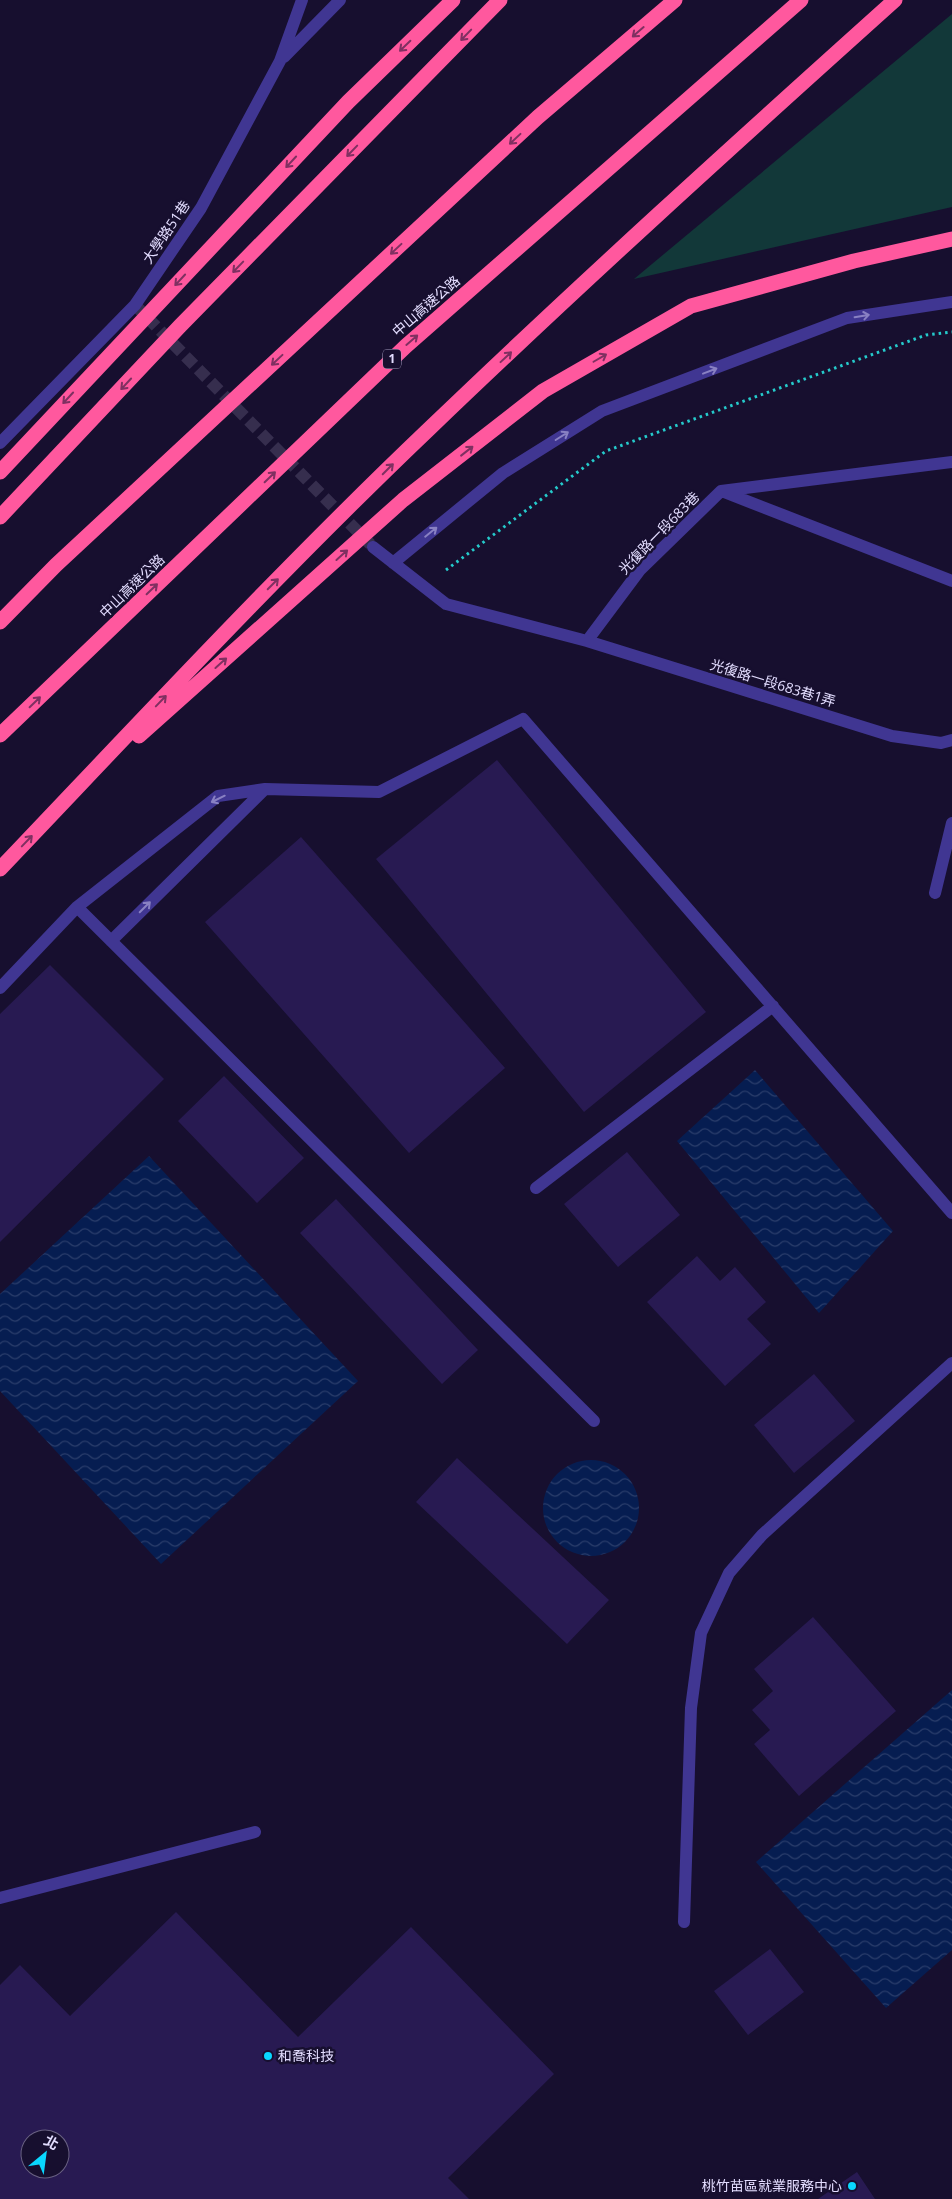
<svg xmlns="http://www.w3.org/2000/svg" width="952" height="2199" viewBox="0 0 952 2199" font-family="'Open Sans','Noto Sans TC',sans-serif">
	<defs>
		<pattern id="water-waves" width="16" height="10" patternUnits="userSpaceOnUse" patternTransform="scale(1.25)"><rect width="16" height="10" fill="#061d51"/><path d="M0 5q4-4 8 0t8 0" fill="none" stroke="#2a3d6b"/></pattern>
	</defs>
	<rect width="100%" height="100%" fill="#170f2f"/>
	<path fill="#123839" d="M952,14V207L634,279Z"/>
	<path fill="url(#water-waves)" d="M755,1070L893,1231L819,1313L677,1141Z
		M149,1156L358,1381L161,1564L0,1391V1294Z
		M543 1508a48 48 0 1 1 96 0a48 48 0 1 1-96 0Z
		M952,1690V1950L886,2008L756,1862Z"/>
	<path fill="#281a52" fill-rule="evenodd" d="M497,760L706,1012L584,1112L376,859Z
		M301,837L505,1068L409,1153L205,922Z
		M50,965L164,1079L0,1242V1014Z
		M224,1076L304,1158L257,1203L178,1121Z
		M627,1152L680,1215L618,1267L564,1204Z
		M336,1199L478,1350L442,1384L300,1233Z
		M697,1256L720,1281L735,1267L766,1302L747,1319L771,1344L725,1386L647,1302Z
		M814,1374L855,1421L794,1473L754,1425Z
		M457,1458L609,1600L567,1644L416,1502Z
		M813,1617L896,1711L799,1796L754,1744L770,1730L752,1710L773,1691L754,1669Z
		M176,1912L298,2037L411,1927L554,2074L448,2178L469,2199H0V1985L20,1965L70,2016ZM30,2139H60V2169H30Z
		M770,1949L804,1992L748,2035L714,1991Z
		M857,2172L875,2199H818Z"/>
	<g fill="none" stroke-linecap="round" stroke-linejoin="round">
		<path stroke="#362e4e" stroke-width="12" stroke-dasharray="12 6" stroke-linecap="butt" d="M135,305L373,547"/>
		<path stroke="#25cacb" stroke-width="3" stroke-dasharray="2.5 4" stroke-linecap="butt" d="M446,570L606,451L926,335L952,332"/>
		<path stroke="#403692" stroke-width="12" d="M284,57L340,0
			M0,443L135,305L201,208L280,61L302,0
			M724,492L952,581
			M373,547L446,604L587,641L640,570L721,491L952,462
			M393,563L503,473L602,411L847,318L952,302
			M587,641L892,736L941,743L952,740
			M935,893L952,823
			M77,907L594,1421
			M111,941L265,789
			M0,988L77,907L218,796L265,789L379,792L523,719L952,1213
			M536,1188L773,1006
			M0,1898L255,1832
			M684,1922L691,1708L701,1633L729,1573L762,1535L952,1363"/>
		<path stroke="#ff589e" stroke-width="15" d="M0,517L180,326L500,0
			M0,622L56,565L538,117L675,0
			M0,735L406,346L801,0
			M139,736L403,500L543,391L691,306L854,261L952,239
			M0,869C141,721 281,570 429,429C581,283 738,141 895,0"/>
		<path stroke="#ff589e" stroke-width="15" d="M0,472L348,102L453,0"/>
	</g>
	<defs><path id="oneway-shaft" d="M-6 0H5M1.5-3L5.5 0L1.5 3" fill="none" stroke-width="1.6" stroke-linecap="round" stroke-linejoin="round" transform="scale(1.25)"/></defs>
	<g stroke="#7f3061">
		<use href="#oneway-shaft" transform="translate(638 32) rotate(139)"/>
		<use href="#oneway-shaft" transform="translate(466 35) rotate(134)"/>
		<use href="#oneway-shaft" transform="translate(405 46) rotate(136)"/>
		<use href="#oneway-shaft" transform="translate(515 139) rotate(137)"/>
		<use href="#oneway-shaft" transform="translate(352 151) rotate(134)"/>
		<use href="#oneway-shaft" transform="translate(291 162) rotate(133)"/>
		<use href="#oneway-shaft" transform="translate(396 249) rotate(137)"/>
		<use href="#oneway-shaft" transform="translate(238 267) rotate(134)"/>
		<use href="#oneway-shaft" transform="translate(180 280) rotate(133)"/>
		<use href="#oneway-shaft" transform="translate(412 340) rotate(-41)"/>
		<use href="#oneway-shaft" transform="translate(506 357) rotate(-43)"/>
		<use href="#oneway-shaft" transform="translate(600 358) rotate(-30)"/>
		<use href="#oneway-shaft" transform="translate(277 360) rotate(137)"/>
		<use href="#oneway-shaft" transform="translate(126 384) rotate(133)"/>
		<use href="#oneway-shaft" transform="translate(68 398) rotate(133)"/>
		<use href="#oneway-shaft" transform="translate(467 451) rotate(-38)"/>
		<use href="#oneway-shaft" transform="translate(388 469) rotate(-45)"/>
		<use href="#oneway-shaft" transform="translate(270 477) rotate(-44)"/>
		<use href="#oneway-shaft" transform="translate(342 555) rotate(-42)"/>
		<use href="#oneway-shaft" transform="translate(273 584) rotate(-45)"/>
		<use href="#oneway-shaft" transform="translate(152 589) rotate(-44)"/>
		<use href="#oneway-shaft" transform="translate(221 663) rotate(-42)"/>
		<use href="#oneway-shaft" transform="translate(161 701) rotate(-46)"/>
		<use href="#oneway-shaft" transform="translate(35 702) rotate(-44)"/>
		<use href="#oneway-shaft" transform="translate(27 841) rotate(-46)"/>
	</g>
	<g stroke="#8981c3">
		<use href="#oneway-shaft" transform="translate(862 316) rotate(-9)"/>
		<use href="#oneway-shaft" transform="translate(710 371) rotate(-21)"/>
		<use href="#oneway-shaft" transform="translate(562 436) rotate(-32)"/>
		<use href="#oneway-shaft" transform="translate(431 532) rotate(-39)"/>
		<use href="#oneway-shaft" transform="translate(218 799) rotate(154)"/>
		<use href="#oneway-shaft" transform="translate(145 907) rotate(-45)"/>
	</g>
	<g fill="#09d7ff" stroke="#170f2f" stroke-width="2">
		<circle cx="268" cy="2056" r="5"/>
		<circle cx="852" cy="2186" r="5"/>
	</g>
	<g text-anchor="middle" stroke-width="5" stroke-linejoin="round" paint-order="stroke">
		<rect fill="#170f2f" stroke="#a69fc1" stroke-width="1" x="383" y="349.5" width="18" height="19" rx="4"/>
		<g font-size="12" font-weight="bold" fill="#e3ddff">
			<text x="392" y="363">1</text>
		</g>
		<g font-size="14" fill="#e3ddff" stroke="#170f2f">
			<text transform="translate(166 232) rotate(-56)" y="5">大學路51巷</text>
			<text transform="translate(426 306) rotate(-41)" y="5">中山高速公路</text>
			<text transform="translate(659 533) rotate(-46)" y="5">光復路一段683巷</text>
			<text transform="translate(132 586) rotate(-44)" y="5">中山高速公路</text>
			<text transform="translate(773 683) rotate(17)" y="5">光復路一段683巷1弄</text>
		</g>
		<g font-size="14" fill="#e3ddff" stroke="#170f2f" text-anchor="start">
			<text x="278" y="2061">和喬科技</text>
			<text x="842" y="2191" text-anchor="end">桃竹苗區就業服務中心</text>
		</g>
	</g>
	<g transform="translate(45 2154) rotate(29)"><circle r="24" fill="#170f2f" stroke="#696182"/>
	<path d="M0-4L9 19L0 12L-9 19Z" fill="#09d7ff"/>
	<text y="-8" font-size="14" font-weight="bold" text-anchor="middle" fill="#e3ddff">北</text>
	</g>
</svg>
